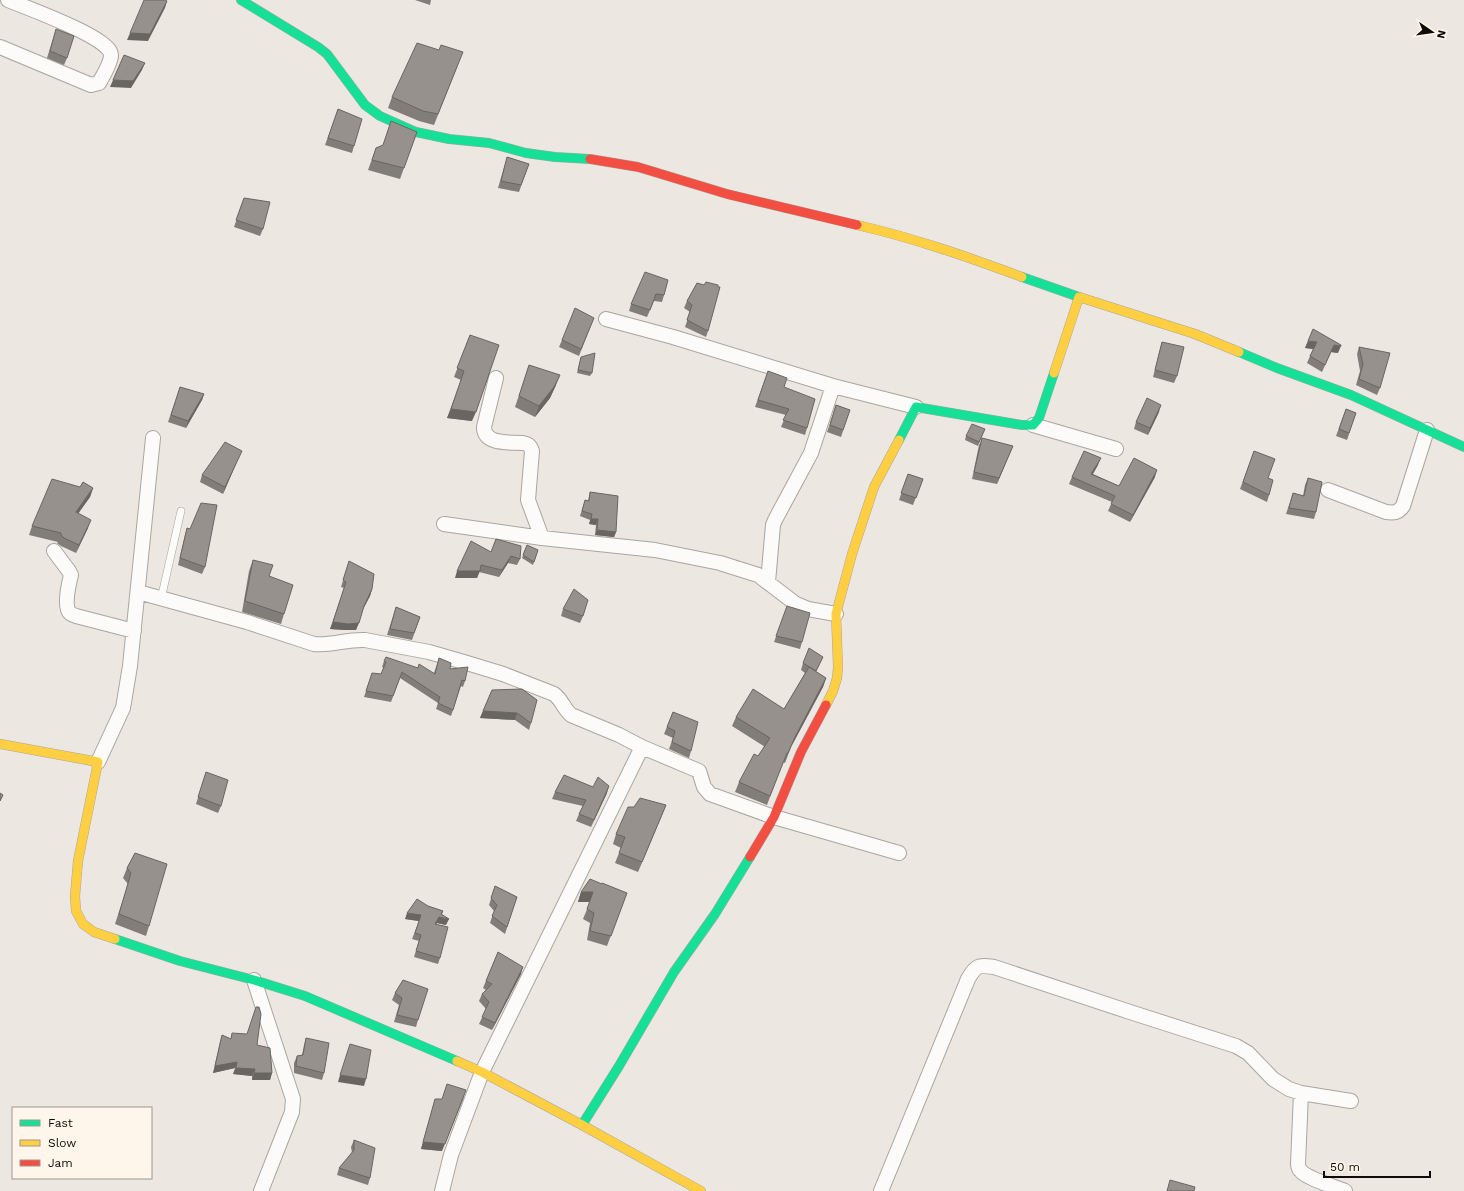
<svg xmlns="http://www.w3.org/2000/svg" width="1464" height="1191" viewBox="0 0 1464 1191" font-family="'Work Sans',sans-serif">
	<rect width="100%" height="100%" fill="#ede7e1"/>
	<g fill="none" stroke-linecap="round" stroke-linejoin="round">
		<g stroke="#aaa5a0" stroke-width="8">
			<path id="lane" d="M161,599L181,511"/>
		</g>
		<g stroke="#aaa5a0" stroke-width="16">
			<path id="street" d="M0,47L91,85L99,83C103,76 111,63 111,55C112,38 24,7 8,0
				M606,319L673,337L833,386L916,407
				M496,378L484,427C484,445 509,442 523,443C528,444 530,445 532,451L528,500L542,538
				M1033,425L1116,449
				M1328,490L1386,512C1394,513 1398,513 1403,506L1427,430
				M444,524L542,538L655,550L720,563L758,575L796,604L808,609L836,614
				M54,551L69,571L71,575C69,583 63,608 70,613C72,615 74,615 76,616L134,631
				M768,582L773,525L775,520L811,453L833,386
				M138,592L247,622L314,644C331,646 347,639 365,640L429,652L467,663L503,674L554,694C562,700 564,709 571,715L619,735L642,747
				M98,762L123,708L130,666L153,438
				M254,980L293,1099L292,1112L261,1191
				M1301,1093L1351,1101
				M442,1191L451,1155L482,1072L642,747L699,771L704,787L710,794L774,817L899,853
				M881,1191L968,979C976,965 978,965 994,967L1130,1012L1236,1046L1248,1053L1273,1079L1289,1089L1301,1093L1298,1164C1298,1165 1299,1170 1300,1170C1305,1178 1336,1187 1345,1191"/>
		</g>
		<g stroke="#aaa5a0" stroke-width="10">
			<path id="fast" d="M241,0L318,47L327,54L365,105L380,116L416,132L449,139L489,143L526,153L555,157L590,159
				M1022,277L1079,297
				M1239,352L1277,368L1351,395L1464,447
				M899,440L916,407L1022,425H1033L1039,418L1054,373
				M115,939L180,961L254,980L305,996L457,1061
				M582,1125L619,1066L674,972L715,914L750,857"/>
		</g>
		<g stroke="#aaa5a0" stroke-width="10">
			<path id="slow" d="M857,225C914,238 968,257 1022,277
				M1054,373L1079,297L1195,334L1239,352
				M826,705L833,691L837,678L838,667L836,614L852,554L874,487L899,440
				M0,744L98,762L78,861L75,896L76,911L83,924L94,932L115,939
				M457,1061L482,1072L582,1125L701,1191"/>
		</g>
		<g stroke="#aaa5a0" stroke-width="10">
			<path id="jam" d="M590,159L638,167L727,194L857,225
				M750,857L774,817L801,752L826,705"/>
		</g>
		<use href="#lane" stroke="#fcfbfa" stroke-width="7"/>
		<use href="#street" stroke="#fcfbfa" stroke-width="14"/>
		<use href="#fast" stroke="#16e098" stroke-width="9"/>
		<use href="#slow" stroke="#ffcf43" stroke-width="9"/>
		<use href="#jam" stroke="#f24e42" stroke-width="9"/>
	</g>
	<path fill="#817d78" d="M415,0H431L430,5Z
		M56,29L67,58L64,65L47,58Z
		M459,62L434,125L419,121L388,108L392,97Z
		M338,109L354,146L352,153L325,145Z
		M417,132L400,179L368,170L376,148Z
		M507,157L529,164L519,192L498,188Z
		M244,198L263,229L260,236L234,227Z
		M668,280L664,295L662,302L654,301L647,317L629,311L631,304Z
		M697,283L708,331L706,337L685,327L690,312L684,308L687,301Z
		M594,318L579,356L559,347L562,340Z
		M470,335L472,421L447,418L461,380L454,377Z
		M1308,341L1338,353L1331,352L1322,372L1307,363L1313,349L1305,348Z
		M1162,342L1177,376L1174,383L1153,377L1160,349Z
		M1359,347L1380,388L1377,395L1356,385L1360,371L1357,354Z
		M581,357L592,373L590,376L577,373Z
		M529,365L556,385L550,398L535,417L515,407Z
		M768,371L784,387L807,428L805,435L781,427L786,415L755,407Z
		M180,387L204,394L202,400L186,428L168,422Z
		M836,405L850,410L841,437L827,432Z
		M1346,409L1356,413L1347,440L1336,436Z
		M1159,412L1148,435L1134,429L1136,422Z
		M985,429L978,446L965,440L966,436Z
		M982,439L1013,446L997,484L972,479L979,445Z
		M1254,451L1268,478L1269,495L1267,502L1240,489Z
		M239,457L223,494L200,482L202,475Z
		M1098,465L1093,474L1119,486L1155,477L1130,522L1108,511L1112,502L1069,484L1072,477Z
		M908,474L923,479L913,505L899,500Z
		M1308,478L1316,512L1314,519L1286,514L1293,493L1303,496L1305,485Z
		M80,487L93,488L90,497L78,513L88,528L76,553L61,546L57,543L58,542L29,535L32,526Z
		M590,492L616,532L614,537L595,535L596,525L589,524L590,520L580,516L585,500L588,501Z
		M187,528L205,567L202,574L178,565L185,535Z
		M496,539L520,559L517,565L508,563L499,577L479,572L477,578H455L491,552Z
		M527,545L538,550L533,565L522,558Z
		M253,560L269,576L284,614L281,624L242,612L249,571Z
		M349,561L372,589L370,596L362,611L356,630H345L330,629L344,588L341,587Z
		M787,606L802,642L800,649L774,642Z
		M396,607L420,617L412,640L387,635Z
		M563,609L583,616L580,623L561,616Z
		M823,657L816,672L826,678L823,687L791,747L785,763L783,762L767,805L735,792L739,782L765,747L732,726L736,717L784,709L805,673L801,670L803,663Z
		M439,658L450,669L465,681L463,687L461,686L451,716L436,709L438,703L400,678L391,702L364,697L372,673L381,674L384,668L382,667L384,661L434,673Z
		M492,690L531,723L529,730L515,720L480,718Z
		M673,712L691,751L689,758L669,749L673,738L664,734Z
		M206,772L221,806L218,813L196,804Z
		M555,792L607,793L591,827L576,821L579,814L583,806L552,799Z
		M666,805L662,815L638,872L615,863L621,848L613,844L616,834L634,807Z
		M135,853L149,926L146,936L115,924L128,884L123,878L127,868Z
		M495,886L517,897L505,934L490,923L494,911L489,905Z
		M581,892L627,893L607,946L587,940L590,923L583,919L590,902H578Z
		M428,906L443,911L442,914L446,925L437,923L436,924L440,958L438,964L414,957L419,941L412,939L419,921L405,919Z
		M498,952L521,974L492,1030L479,1024L486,1009L479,1001L482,994L486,990L483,988Z
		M403,980L418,1020L416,1027L394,1022L399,1005L392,1000L395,993Z
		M222,1035L230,1039L257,1045L272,1073L270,1080H252V1076L233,1074L235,1068L213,1073L220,1042Z
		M306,1038L324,1073L322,1080L294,1073V1063L297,1056L302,1055L304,1045Z
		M435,1099L442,1151L421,1149Z
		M354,1140L370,1178L368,1185L337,1175L339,1168L352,1153L351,1147Z"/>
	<path fill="#696662" d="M167,1L165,8L148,41L127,40L130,33Z
		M145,63L142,70L131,88L110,87L113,80Z
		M1308,341L1317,342L1314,349L1305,348Z
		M1334,345L1341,346L1338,353L1331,352L1322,372Z
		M560,375L556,385L550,398L535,417L539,406Z
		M204,394L202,400L186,428L188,421Z
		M1161,405L1159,412L1148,435L1150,428Z
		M451,409L476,412L472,421L447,418Z
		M1013,446L1010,453L997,484L999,478Z
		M242,451L239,457L223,494L225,487Z
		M1101,458L1098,465L1089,480L1091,474Z
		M1157,470L1155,477L1130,522L1133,515Z
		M93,488L90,497L73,521L76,512Z
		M591,519H598L596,525L589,524Z
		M91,520L88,528L76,553L79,545Z
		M597,530L616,532L614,537L595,535Z
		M511,556L508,563L499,577L502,570Z
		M457,571H480L477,578H455Z
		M372,589L370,596L361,613L364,606Z
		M333,622L359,623L356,630H345L330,629Z
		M826,678L823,687L791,747L785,763L795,737Z
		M483,711L517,713L515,720L480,718Z
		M609,786L607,793L591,827L594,820Z
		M666,805L662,815L638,872L642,862Z
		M581,892H593L590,902H578Z
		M443,911L440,918L449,919L446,925L437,923L433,930L435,924Z
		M407,913L421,915L419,921L405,919Z
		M523,967L521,974L492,1030L495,1023Z
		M237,1062L235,1068L213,1073L215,1066Z
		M236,1068L255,1069L252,1076L233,1074Z
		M254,1073H272L270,1080H252Z
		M340,1075L366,1079L364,1086L338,1082Z
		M464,1097L442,1151L421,1149L423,1142Z"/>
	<path fill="#96918c" stroke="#696662" d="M144,0H165L167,1L150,34L130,33Z
		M56,29L74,36L67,58L50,51Z
		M417,43L439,50L441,45L463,52L438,114L423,111L392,97Z
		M124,55L145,63L133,81L113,80Z
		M338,109L362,119L354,146L328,138Z
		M391,121L417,132L404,168L372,160L376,148L383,145Z
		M507,157L529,164L521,185L501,181Z
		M244,198L270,202L263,229L236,220Z
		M645,272L668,280L664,295L656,294L650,310L631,304Z
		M706,282L718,285V287H720L708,331L687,320L692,305L687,301L697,283L704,285Z
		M575,308L594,318L581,349L562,340Z
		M1313,329L1341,345V346L1334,345L1325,365L1310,356L1317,342L1308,341Z
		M470,335L499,345L476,412L451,409L464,371L457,368Z
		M1162,342L1184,347L1177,376L1155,370Z
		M1359,347L1390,353L1380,388L1359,379L1363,364Z
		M595,353L592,373L578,370L581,357Z
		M529,365L560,375L554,387L539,406L519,396Z
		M768,371L787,378L784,387L815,399L807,428L783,420L789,409L758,400Z
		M180,387L204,394L188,421L171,415Z
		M1147,398L1161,405L1150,428L1136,422Z
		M836,405L850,410L843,430L830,425Z
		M1346,409L1356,413L1349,433L1339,429Z
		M972,424L985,429L979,442L966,436Z
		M982,438L1013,446L999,478L974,472Z
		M225,442L242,451L225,487L202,475Z
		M1084,451L1101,458L1091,474L1119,486L1134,458L1157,470L1133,515L1111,504L1115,496L1072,477Z
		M1254,451L1275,459L1268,478L1273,480L1269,495L1243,482Z
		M908,474L923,479L916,498L901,493Z
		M1308,478L1322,482L1316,512L1289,508L1293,493L1304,496Z
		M52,479L80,487L83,482L93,488L76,512L91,520L79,545L64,538L61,535V533L32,526Z
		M590,492L618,496L616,532L597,530L598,519H591L592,514L582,511L585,500L589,501Z
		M201,503L217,505L205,567L180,558L187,528L190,529Z
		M496,539L521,546L520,559L511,556L502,570L481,565L480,571H457L471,541L491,552Z
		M527,545L538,550L534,562L523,555Z
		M253,560L273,565L269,576L293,585L284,614L245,601Z
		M349,561L374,574L372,589L364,606L359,623L348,624L333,622L346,582L343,580Z
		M574,589L588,600L583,616L563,609Z
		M787,606L810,613L802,642L776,636Z
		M396,607L420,617L414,633L390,629Z
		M809,648L823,657L816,671L803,663Z
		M386,657L418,668L419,664L435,674L439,658L451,663L450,669L468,667L465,681L462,680L453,710L438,703L440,697L402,672L393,696L366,691L372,673L381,674L386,662L384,661Z
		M809,667L826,678L795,737L788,753H787L770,796L739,782L754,754L758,756L770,738L736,717L753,689L784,709Z
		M522,689L537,700L531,723L517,713L483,711L492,690Z
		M673,712L698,722L691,751L672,742L675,731L667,727Z
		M206,772L228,780L221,806L198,797Z
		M564,775L593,787L598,777L609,786L594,820L579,814L586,800L555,792Z
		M0,793L3,795L0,801Z
		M640,798L666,805L642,862L619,853L625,837L616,834L628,807H634Z
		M135,853L167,864L149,926L119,914L131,873L127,868Z
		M590,879L602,884V883L627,893L611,936L590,931L594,913L587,909L593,892H581Z
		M495,886L517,897L507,927L492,916L497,905L491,898Z
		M417,899L428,906L443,911L441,914L449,919L439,917L435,924L448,927L440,958L416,951L421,935L415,933L421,915L407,913Z
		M498,952L523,967L495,1023L482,1017L489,1002L482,994L492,984L486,981Z
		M403,980L428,989L418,1020L397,1015L402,998L395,993Z
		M256,1007H259L261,1014L257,1045L270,1048L272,1073H254L255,1069L236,1068L237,1062L215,1066L222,1035L231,1039L232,1033L247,1034Z
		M306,1038L329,1043L324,1073L296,1066L297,1056L303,1055Z
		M350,1044L371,1050L366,1079L340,1075Z
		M447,1084L466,1090L445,1144L423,1142L435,1099H442Z
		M354,1140L375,1148L370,1178L339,1168L354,1150Z
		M1170,1180L1195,1187L1194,1191H1167Z"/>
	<rect x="12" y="1107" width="140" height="72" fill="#fff6eb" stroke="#9f9890"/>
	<rect x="20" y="1120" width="20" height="6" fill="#16e098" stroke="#9f9890"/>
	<text x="48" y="1127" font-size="12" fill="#0e0b07">Fast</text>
	<rect x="20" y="1140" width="20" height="6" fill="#ffcf43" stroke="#9f9890"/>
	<text x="48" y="1147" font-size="12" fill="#0e0b07">Slow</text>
	<rect x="20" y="1160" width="20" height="6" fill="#f24e42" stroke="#9f9890"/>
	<text x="48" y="1167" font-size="12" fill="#0e0b07">Jam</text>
	<g transform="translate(1432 32) rotate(103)" stroke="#fff6eb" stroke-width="3" paint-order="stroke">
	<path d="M0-3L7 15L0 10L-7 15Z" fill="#0e0b07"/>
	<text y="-6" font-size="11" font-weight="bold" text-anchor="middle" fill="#0e0b07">N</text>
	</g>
	<path d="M1324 1171v6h106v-6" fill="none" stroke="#0e0b07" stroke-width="2"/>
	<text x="1330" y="1171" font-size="12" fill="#0e0b07" stroke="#fff6eb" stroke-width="3" paint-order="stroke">50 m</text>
</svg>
